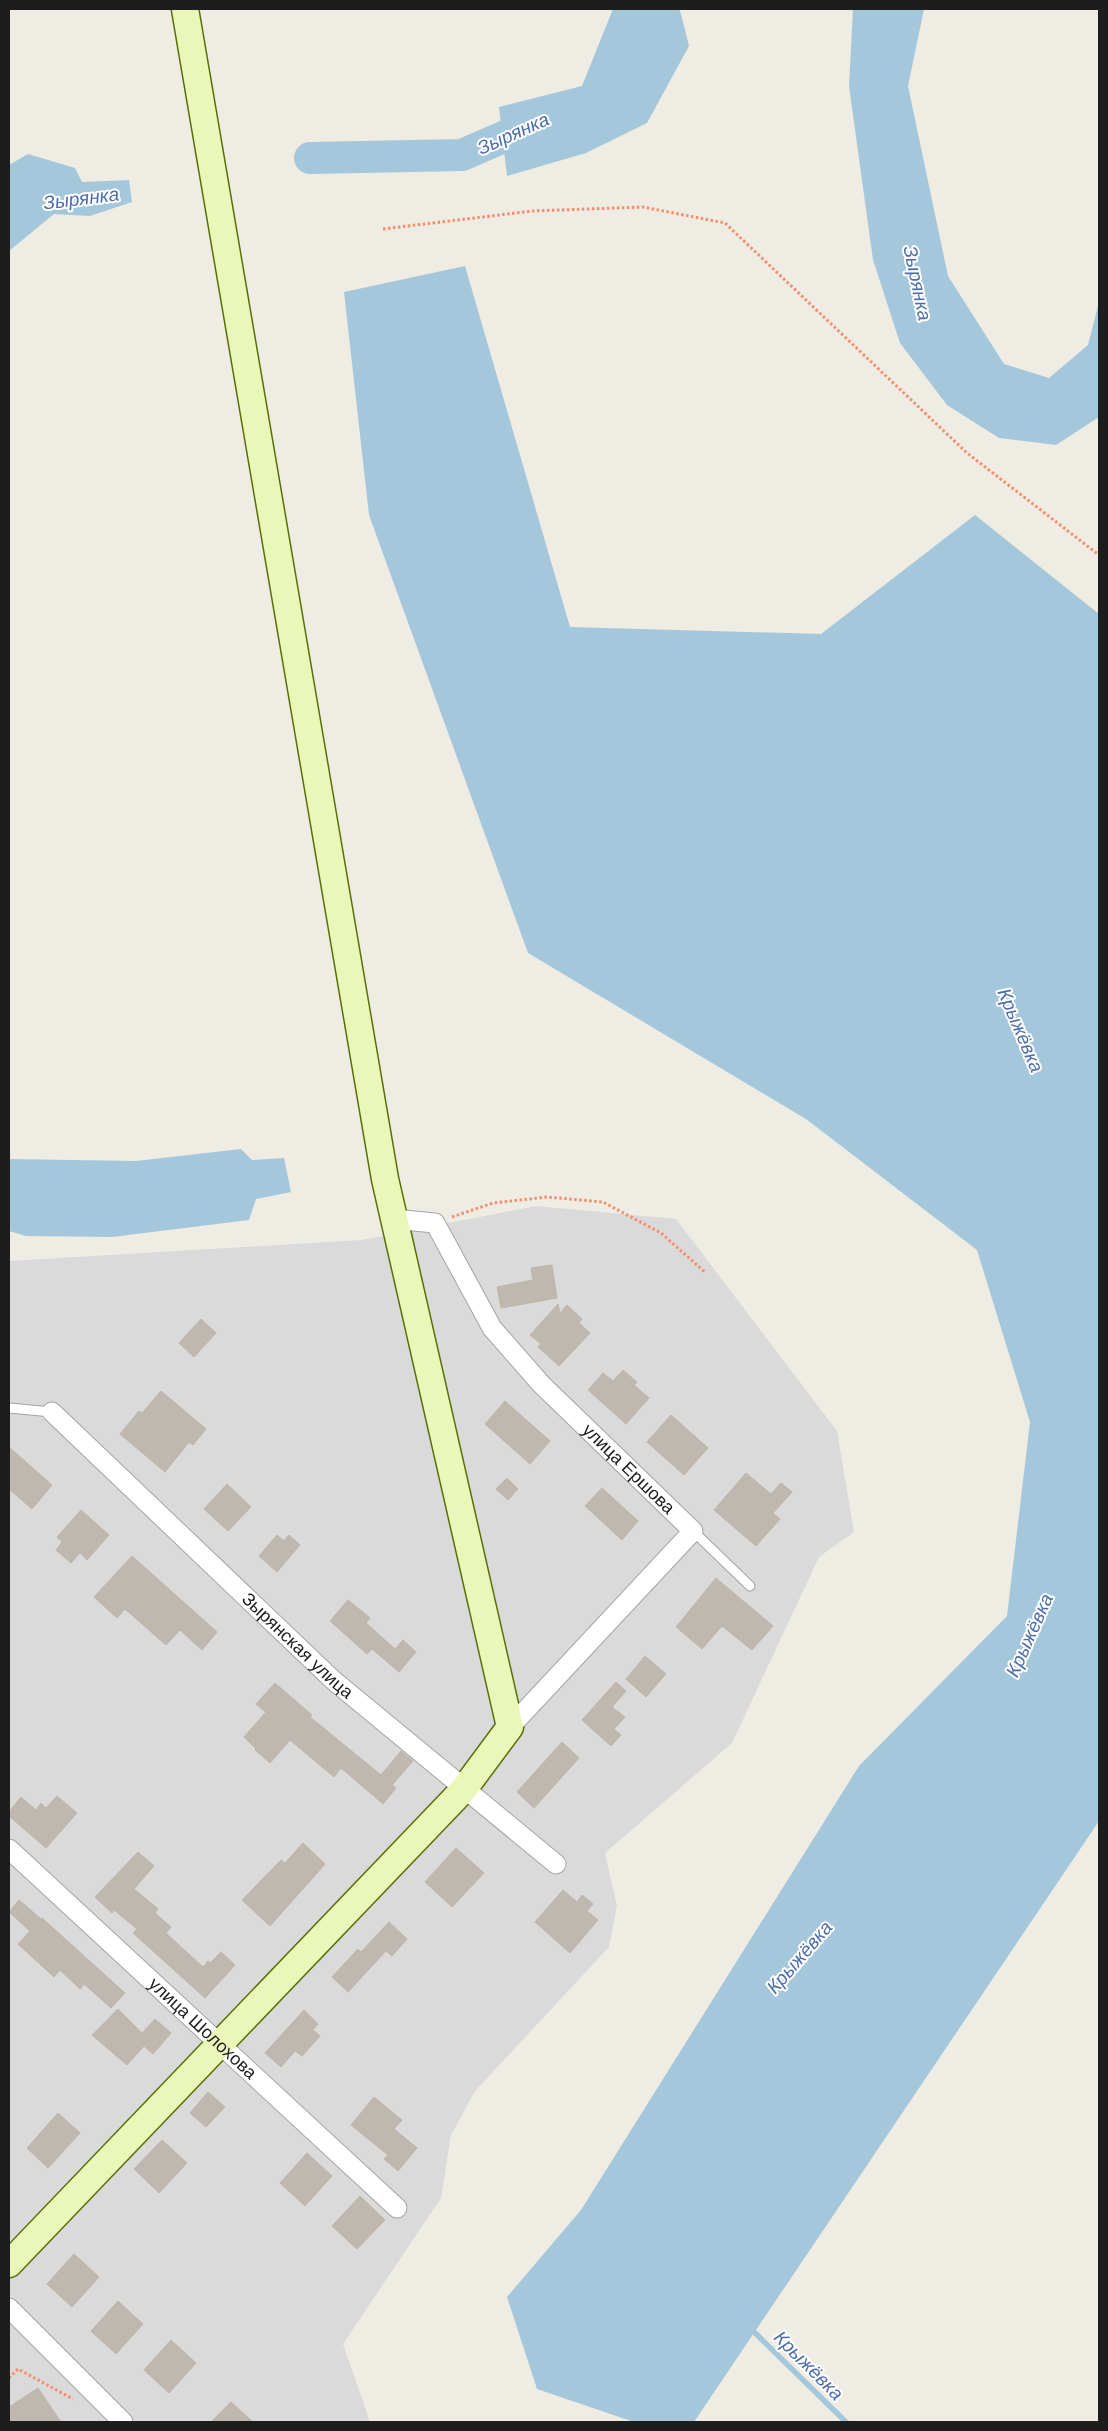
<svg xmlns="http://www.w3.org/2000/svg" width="1108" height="2431" viewBox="0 0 1108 2431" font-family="Helvetica,sans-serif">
	<rect width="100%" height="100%" fill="#eeece3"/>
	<path fill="#dbdada" d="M536,1206L676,1219L837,1431L854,1532L819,1557L732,1743L605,1853L617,1906L609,1947L475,2091L451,2135L441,2198L343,2344L370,2422H9V1261L362,1240Z"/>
	<path fill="#a5c7db" d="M613,9H679L681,14L689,46L647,123L586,153L507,176L499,107L582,86Z
		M853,9H924L908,86L948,276L1004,364L1049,378L1088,345L1099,302V417L1056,445L999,438L947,405L900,343L873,260L849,86Z
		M28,154L75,168L82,182L129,180L132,202L90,216L54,214L9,251V165Z
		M465,266L570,627L821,634L975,515L1099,614V1821L694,2422H634L537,2389L507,2297L581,2210L859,1766L1007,1616L1030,1422L977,1250L806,1119L528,953L369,515L344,292Z
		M241,1149L252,1160L284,1158L291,1192L256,1199L249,1220L112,1237L26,1236L9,1231V1159L136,1161Z"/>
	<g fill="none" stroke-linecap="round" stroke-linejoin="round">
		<path stroke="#a5c7db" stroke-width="5.5" d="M749,2327L846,2422"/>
		<path stroke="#a5c7db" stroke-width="32" d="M310,158L462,155L543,120"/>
	</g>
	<path fill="#beb8b0" stroke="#bfb5a6" d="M552,1265L557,1298L501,1308L497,1287L533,1280L531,1268Z
		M558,1304L560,1313L567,1305L582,1319L579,1323L590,1333L559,1366L538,1347L541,1344L530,1335Z
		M201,1319L216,1333L194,1357L179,1343Z
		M623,1370L637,1382L634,1385L649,1398L626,1424L588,1390L603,1373L613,1381Z
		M161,1391L206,1429L193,1445L189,1442L165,1472L120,1434L139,1411L142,1413Z
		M505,1401L550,1441L530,1464L485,1424Z
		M671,1415L708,1448L684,1475L647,1442Z
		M9,1447L52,1485L32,1509L9,1489Z
		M746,1473L771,1494L781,1483L792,1492L773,1513L780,1519L756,1546L714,1510Z
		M507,1478L518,1489L508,1500L496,1489Z
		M227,1484L251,1507L228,1531L204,1509Z
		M602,1488L638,1521L622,1540L585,1506Z
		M81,1510L109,1535L87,1560L80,1553L71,1563L56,1550L62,1542L57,1537Z
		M277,1535L284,1541L289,1535L300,1545L277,1572L259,1556Z
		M132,1556L217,1632L202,1650L180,1630L166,1645L125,1609L117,1618L94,1597Z
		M716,1578L773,1626L752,1650L722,1626L702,1649L676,1627Z
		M348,1600L370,1618L366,1623L395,1649L403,1640L416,1652L399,1672L372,1649L367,1654L330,1621Z
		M645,1656L666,1674L646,1697L626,1679Z
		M616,1682L626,1691L612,1707L625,1717L614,1729L621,1735L611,1746L582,1720Z
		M275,1683L312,1715L310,1717L381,1775L401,1751L413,1761L392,1785L396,1788L383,1804L341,1768L334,1777L290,1740L270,1763L255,1750L256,1749L244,1737L266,1712L256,1704Z
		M562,1742L579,1758L534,1808L517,1792Z
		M57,1796L77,1813L46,1848L9,1816V1812L21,1797L36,1810L41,1803L46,1808Z
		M303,1843L325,1864L270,1926L242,1900L281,1860L285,1863Z
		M456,1848L484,1873L452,1907L425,1882Z
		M138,1852L154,1866L134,1889L158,1909L155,1913L171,1927L166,1933L203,1967L208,1961L210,1963L221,1952L235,1965L205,1998L133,1933L137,1929L114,1910L112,1913L95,1897Z
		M563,1890L577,1902L582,1895L593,1904L587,1911L598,1920L570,1953L535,1922Z
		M19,1900L41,1919L42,1918L125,1993L111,2008L84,1984L80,1989L60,1970L54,1977L18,1944L30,1931L9,1912Z
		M389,1922L407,1939L392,1956L386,1951L348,1992L332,1977L358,1949L361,1952Z
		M118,2009L142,2033L155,2019L171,2033L153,2054L144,2046L127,2065L92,2035Z
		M304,2010L318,2024L313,2030L320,2036L302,2056L295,2051L281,2067L265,2053Z
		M208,2092L225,2107L206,2127L190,2113Z
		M374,2097L402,2120L394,2129L417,2148L398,2171L384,2159L388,2155L351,2125Z
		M58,2113L80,2133L48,2168L27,2148Z
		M162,2140L187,2163L159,2193L134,2169Z
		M307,2153L332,2176L305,2206L280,2183Z
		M360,2196L385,2220L357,2249L332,2226Z
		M74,2254L99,2277L72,2307L47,2284Z
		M118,2301L143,2324L116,2354L91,2331Z
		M171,2340L196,2363L169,2393L144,2370Z
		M38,2388L61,2422H9V2407Z
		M231,2402L253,2422H211Z"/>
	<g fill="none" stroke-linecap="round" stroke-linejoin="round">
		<g stroke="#a4a4a4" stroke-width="11">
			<path id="service" d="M9,1408L52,1412
				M693,1531L750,1586"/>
		</g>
		<g stroke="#a4a4a4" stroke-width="21">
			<g id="minor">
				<path id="s1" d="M393,1219L435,1223L492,1328L541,1384L693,1531L510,1727"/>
				<path id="s2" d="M52,1412L333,1680L556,1864"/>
				<path id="s3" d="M9,1849L397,2208"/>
				<path d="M9,2308L123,2422"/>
			</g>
		</g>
		<g stroke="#577008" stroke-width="29">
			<path id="secondary" d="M9,2264L464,1789L510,1727L385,1179L185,9"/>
		</g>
		<path stroke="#f58e6d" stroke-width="3" stroke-dasharray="2.5 2.5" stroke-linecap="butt" d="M383,229L532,211L643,207L725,223L967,453L1099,555
			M452,1217L493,1203L547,1197L603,1202L661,1233L706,1273
			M9,2378L18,2369L73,2399"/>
		<use href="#service" stroke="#fff" stroke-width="9"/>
		<use href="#minor" stroke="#fff" stroke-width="19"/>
		<use href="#secondary" stroke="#ebf7b8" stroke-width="26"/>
	</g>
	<g text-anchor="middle" stroke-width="4" stroke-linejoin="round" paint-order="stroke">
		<g font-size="18" fill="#1d1d1d" stroke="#fff">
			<text dy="6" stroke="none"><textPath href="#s1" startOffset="358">улица Ершова</textPath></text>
			<text dy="6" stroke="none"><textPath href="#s2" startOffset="339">Зырянская улица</textPath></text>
			<text dy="6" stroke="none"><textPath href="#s3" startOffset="264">улица Шолохова</textPath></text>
		</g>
		<g font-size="19" font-style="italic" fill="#4d6eaa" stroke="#fff">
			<text transform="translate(513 133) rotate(-24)" y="7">Зырянка</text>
			<text transform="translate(81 198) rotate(-7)" y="7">Зырянка</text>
			<text transform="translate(918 283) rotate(78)" y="7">Зырянка</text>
			<text transform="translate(1021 1030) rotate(67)" y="7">Крыжёвка</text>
			<text transform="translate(1029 1635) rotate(-66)" y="7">Крыжёвка</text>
			<text transform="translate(799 1957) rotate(-49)" y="7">Крыжёвка</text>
			<text transform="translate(809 2365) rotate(45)" y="7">Крыжёвка</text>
		</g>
	</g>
	<rect width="1108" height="2431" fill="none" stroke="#1d1d1d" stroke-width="20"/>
</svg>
